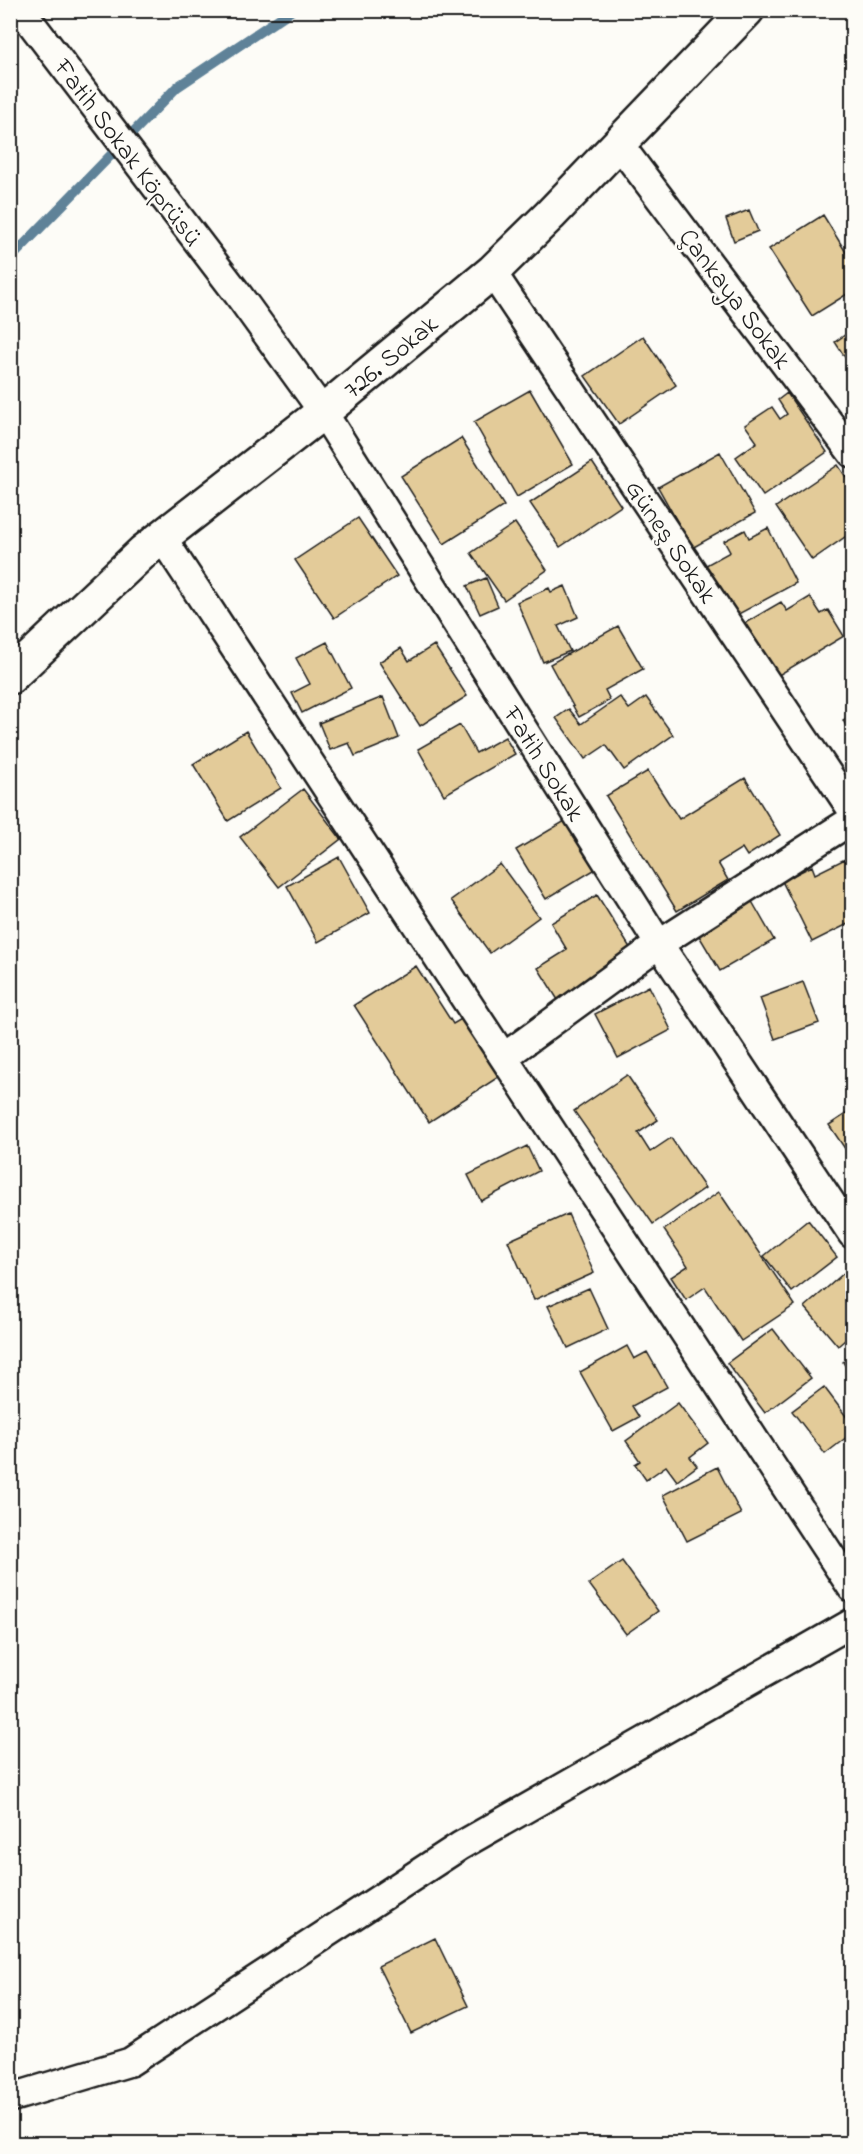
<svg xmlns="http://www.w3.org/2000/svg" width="863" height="2154" viewBox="0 0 863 2154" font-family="'Indie Flower',sans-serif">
	<rect width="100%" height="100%" fill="#fdfcf7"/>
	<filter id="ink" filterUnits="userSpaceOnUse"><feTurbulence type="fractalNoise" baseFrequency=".0167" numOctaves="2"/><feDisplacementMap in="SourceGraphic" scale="12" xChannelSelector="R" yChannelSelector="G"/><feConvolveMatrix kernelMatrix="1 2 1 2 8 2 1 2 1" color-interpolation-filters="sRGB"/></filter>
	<g filter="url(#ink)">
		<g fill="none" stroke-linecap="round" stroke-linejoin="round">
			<path stroke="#5e8298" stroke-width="10" d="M10,259L177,87L292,10"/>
		</g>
		<path fill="#e3cb99" stroke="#1c1c1c" stroke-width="1.5" d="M749,210L758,231L734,241L726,219Z
			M823,215L852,262V291L812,316L769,249Z
			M852,330V368L835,342Z
			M643,336L676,385L619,424L585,376Z
			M530,390L573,464L517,497L474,422Z
			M787,393L827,452L763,496L736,457L757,442L745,425L772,407L780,419L787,414L778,400Z
			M461,438L504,506L444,544L401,476Z
			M720,452L755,513L692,548L658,487Z
			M592,462L621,506L560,547L530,503Z
			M838,465L852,486V532L812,560L776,507Z
			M358,518L397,576L334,618L295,560Z
			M515,523L547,570L504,600L471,553Z
			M768,528L796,583L733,617L706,565L730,552L724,541L745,530L749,538Z
			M486,578L498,606L480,614L467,586Z
			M565,586L578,617L558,626L570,651L543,662L517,602L549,588L551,592Z
			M810,597L821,614L828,610L844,636L777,676L745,623L781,602L787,611Z
			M618,626L643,669L605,690L610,700L579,717L550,664Z
			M327,642L351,688L302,713L292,693L310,684L296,658Z
			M434,645L467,696L420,726L379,662L401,648L409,661Z
			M383,697L399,738L355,756L349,743L330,750L319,723Z
			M620,697L629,709L646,697L673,735L624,770L606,745L585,759L556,718L569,709L581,724Z
			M852,715V737L843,720Z
			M460,725L476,753L505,737L515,754L444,795L418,749Z
			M246,731L281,788L228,821L193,764Z
			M648,771L679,819L745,778L780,835L747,856L742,848L718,863L728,880L677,911L606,796Z
			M303,789L341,839L279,887L240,837Z
			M570,818L599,867L546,899L516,850Z
			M339,857L370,913L318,942L287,886Z
			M845,859L852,874V922L812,942L782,881L812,866L815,874Z
			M500,864L539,917L490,953L451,900Z
			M597,895L634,954L558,1000L538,968L567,950L551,923Z
			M750,898L774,940L720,971L695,929Z
			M416,966L453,1024L463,1018L500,1076L429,1122L354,1005Z
			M803,982L819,1023L775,1039L760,998Z
			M649,986L671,1030L618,1058L595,1014Z
			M627,1075L658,1120L638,1133L650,1152L671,1138L705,1188L653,1224L574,1111Z
			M852,1110V1159L829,1125Z
			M527,1146L539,1171L481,1201L468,1175Z
			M719,1192L795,1305L741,1341L705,1287L686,1300L671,1277L688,1266L664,1230Z
			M568,1214L594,1273L534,1300L508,1241Z
			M808,1220L837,1257L792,1292L764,1256Z
			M852,1266V1334L838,1346L805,1307Z
			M589,1288L608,1329L568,1348L548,1306Z
			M773,1329L811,1378L765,1413L727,1363Z
			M627,1346L634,1359L647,1352L667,1387L632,1406L639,1417L613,1431L580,1372Z
			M852,1356V1377L843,1362Z
			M824,1387L852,1424V1433L825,1454L792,1411Z
			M678,1403L708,1443L690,1457L697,1466L677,1481L666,1466L646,1480L635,1464L640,1461L626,1441Z
			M717,1467L741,1514L687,1541L663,1495Z
			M622,1561L658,1611L626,1634L589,1584Z
			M435,1938L468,2006L411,2033L378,1966Z"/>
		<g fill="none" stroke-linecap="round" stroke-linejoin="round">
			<g stroke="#1c1c1c" stroke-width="32">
				<path id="street" d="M21,10L237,293L323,412L659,944L852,1234
					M619,144L852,453
					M492,272L852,810
					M163,539L852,1588
					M504,1057L659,944L852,820
					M10,2098L130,2062L460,1846L852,1623"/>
			</g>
			<g stroke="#1c1c1c" stroke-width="38">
				<path id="secondary" d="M10,677L143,552L323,412L492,272L550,215L747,10"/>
			</g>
			<use href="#street" stroke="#fdfcf7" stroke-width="27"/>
			<use href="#secondary" stroke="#fdfcf7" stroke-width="33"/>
		</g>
	</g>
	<g text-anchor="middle" stroke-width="5" stroke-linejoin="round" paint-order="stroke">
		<g font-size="26" fill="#1c1c1c" stroke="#fdfcf7">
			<text transform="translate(129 152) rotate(53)" y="9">Fatih Sokak Köprüsü</text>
			<text transform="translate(736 298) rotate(53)" y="9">Çankaya Sokak</text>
			<text transform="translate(390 356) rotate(-40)" y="9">726. Sokak</text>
			<text transform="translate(672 541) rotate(56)" y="9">Güneş Sokak</text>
			<text transform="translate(545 763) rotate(58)" y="9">Fatih Sokak</text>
		</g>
	</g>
	<rect width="863" height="2154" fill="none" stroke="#fdfcf7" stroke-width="36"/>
	<rect x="18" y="18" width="827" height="2118" fill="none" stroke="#1c1c1c" stroke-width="2" filter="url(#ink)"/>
</svg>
